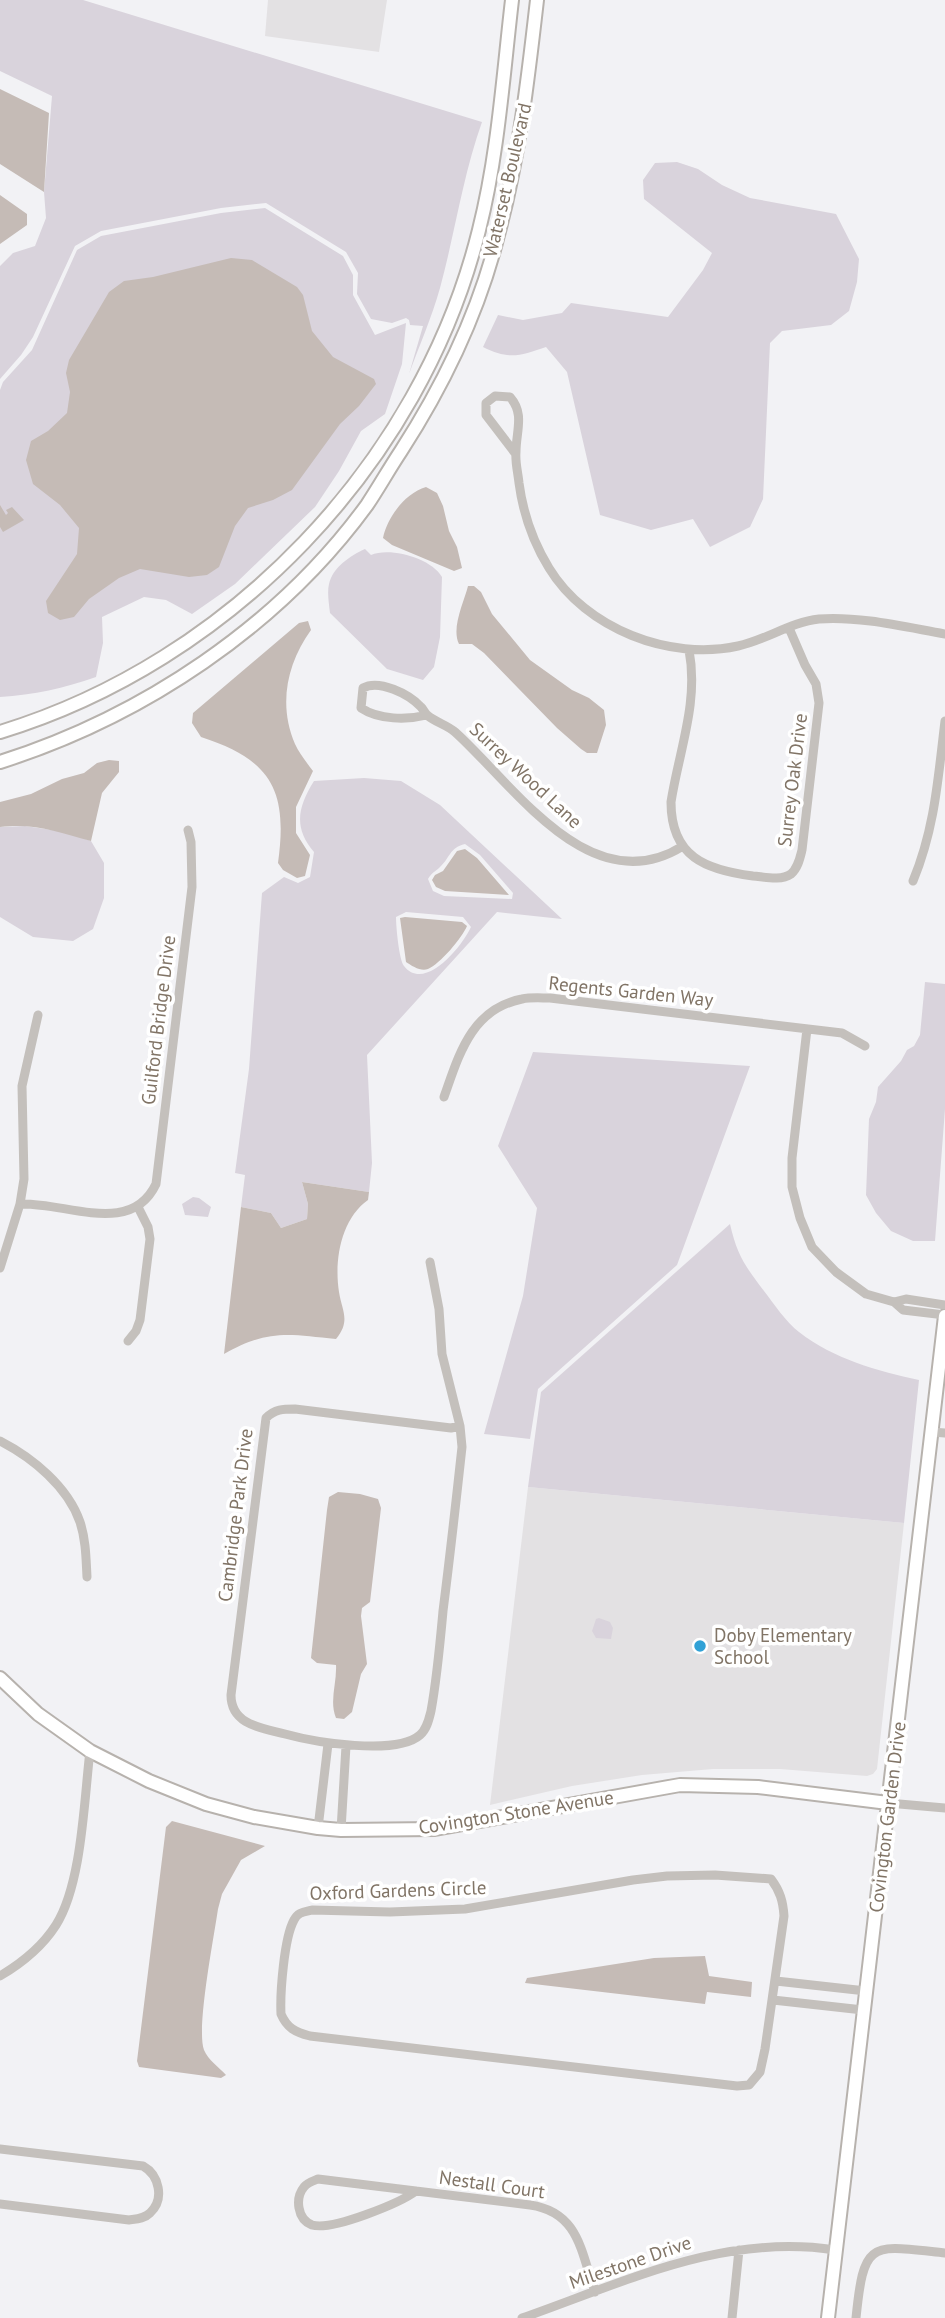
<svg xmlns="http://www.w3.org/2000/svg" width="945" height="2318" viewBox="0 0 945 2318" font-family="'PT Sans',sans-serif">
	<rect width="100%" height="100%" fill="#f2f2f5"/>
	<path fill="#e3e1e3" d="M268,0H387L379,52L265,36Z
		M528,1487L904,1523L877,1769L873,1774L867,1776L780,1769H713L642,1775L572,1786L490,1805Z"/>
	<path fill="#d9d3dc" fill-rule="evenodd" d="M0,0H83L482,122C463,175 455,233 440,288C432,317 419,346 409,374L423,326L410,325L409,320L406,318L392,323L371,319L357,294L358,273L346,252L266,203L221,208L101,231L75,246L33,337L21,355L0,379V266L13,253L35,246L46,218L44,192L52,96L0,71Z
		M677,162L698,169L722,185L750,198L836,214L859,259L857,282L849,311L831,325L782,331L770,343L763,499L750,527L710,547L693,519L651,530L600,515L567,372L546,347C520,356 509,360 483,347L498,315L523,320L562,313L571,303L668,317L703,270L712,253L644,199L643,180L655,163Z
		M265,208L343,256L353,275V295L375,335L406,323L402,364L385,414L361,431L339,471L315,507L235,584L192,614L166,600L144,597L102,617L103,643L96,677C64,688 34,695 0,697V390L3,382L32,350L77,250L101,236L221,213Z
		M365,549L371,555C390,547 431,558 442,577L440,637L434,667L423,680L387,669L330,613C329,604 327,592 329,584C333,567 350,556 365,549Z
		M364,778L401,781L440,805L562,919L497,912L367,1055L372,1163L369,1192L302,1182L308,1204L307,1219L281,1228L271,1213L241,1207L245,1175L235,1173L249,1069L262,893L284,877L298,883L310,877L314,852C293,827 298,807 314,781ZM465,844L480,855L513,893L512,899L444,896L433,891L428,879C432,872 435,872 440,867C450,858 449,848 465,844ZM406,912L463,917L471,927C463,945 425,993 404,966C399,960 396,926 396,917Z
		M25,826L66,832L91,841L104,863V898L93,929L73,941L33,937L0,917V827Z
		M925,982L945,984V1109L935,1241H913L891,1231L876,1213L866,1195L869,1119L876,1102L878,1087L901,1061L907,1050L914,1046L920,1035Z
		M533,1052L750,1066L677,1265L538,1389L530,1439L484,1434L523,1296L537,1208L498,1146Z
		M193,1197L199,1198L211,1207L208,1217L185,1215L182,1204Z
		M730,1224C737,1255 745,1266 764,1291C774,1304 786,1322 799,1332C834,1359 877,1371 919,1380L904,1523L528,1487L541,1392Z
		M599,1618L610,1622L613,1628L611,1639L596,1638L592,1631L596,1619Z"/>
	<path fill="#c5bbb6" d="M0,89L49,113L44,192L0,164Z
		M0,195L27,214V225L0,244Z
		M231,258L252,260L297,287L303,295L312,331L333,357L374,379L376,384L359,406L340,424L292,490L273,500L248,508L235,526L219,567L207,575L189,577L140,569L119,578L89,599L74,617L60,620L48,613L46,601L77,554L79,528L60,505L33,484L26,460L31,441L48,431L67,413L70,392L66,373L69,360L109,292L124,281L153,277Z
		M426,487L437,493L443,506L449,531L457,547L462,568L454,571L392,545L383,538C387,518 405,493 426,487Z
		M0,505L6,515L8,513L6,510L12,507L24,520L3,532L0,527Z
		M468,586H474L481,592L492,614L530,660L572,690L589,698L604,710L606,725L597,753H587L581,749L557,728L484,653L472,644H459C451,628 464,602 468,586Z
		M308,621L311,630C287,663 278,705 295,744C299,753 307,763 313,771L296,807V833L310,855L305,876L297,878L283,870L278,863C288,791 272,760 201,737L192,723L193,713L299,623Z
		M109,760L119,761V772L102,793L91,841C57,832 36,823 0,827V802L31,794L62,779L84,773L97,763Z
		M465,849L477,858L509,895L445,891L436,887L432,880L435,875L443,871L457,851Z
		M405,917L462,922L467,926C462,938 440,964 428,969C421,972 412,966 406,962L400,918Z
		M302,1182L369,1192L368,1200C341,1219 334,1260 339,1292C342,1311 351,1321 336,1339C288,1334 268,1329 224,1354L241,1207L271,1213L281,1228L307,1219L308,1204Z
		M338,1492L360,1494L378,1499L381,1508L370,1602L362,1608L361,1616L367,1664L361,1674L352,1712L344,1719L336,1718C329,1701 337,1683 336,1665L317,1663L311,1658L327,1510L329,1497Z
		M172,1821L265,1846L241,1860L222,1894L218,1909C214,1937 196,2029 204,2050C208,2060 219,2067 226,2075L221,2078L139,2067L137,2061L166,1827Z
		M705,1956L709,1976L752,1982L751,1997L707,1992L705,2004L525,1983L527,1978L654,1958Z"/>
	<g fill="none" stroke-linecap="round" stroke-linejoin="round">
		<g stroke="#b7b2ad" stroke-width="16">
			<path id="secondary" d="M0,732C230,662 421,464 479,230C498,155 503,77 512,0
				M0,762C142,717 278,627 367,505C379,487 389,469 401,451C443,386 479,311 498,235C519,158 528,79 537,0
				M0,1678L38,1714L90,1751L149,1781L206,1804L254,1817L318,1828L341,1830L435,1829L680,1785L758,1787L888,1803
				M828,2318L945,1316"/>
		</g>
		<path stroke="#c4c0bc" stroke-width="9" d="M515,453L486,415V403L495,396L510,397C525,414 516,431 516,452C515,462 518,473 519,483C523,513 533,542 549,568C586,629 670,661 738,646C766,640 791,622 819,619C860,616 905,627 945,634
			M689,650C699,702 679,751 671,802C671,857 706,870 753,876C765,877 781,881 791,874C798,868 800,858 802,850L819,703L816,684L805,665L789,628
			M427,715C407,720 379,720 361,708L363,688C379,679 409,694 421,707C423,709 425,713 427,715C435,722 447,725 455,732C514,785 591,904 683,846
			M913,881C935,828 938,778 945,721
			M807,1029L792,1158V1187L800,1218L812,1247L836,1272L866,1294L894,1302L903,1310L945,1315
			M444,1097C459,1055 471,1009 522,999C531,997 541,998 550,998L842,1033L865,1046
			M20,1204C66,1202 131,1237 156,1184L192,887L191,842L188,830
			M430,1262L439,1309L442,1354L460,1426L462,1447C456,1502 450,1556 443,1611C440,1644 437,1678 431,1711C429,1719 427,1729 420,1735C396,1756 314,1742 285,1734C262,1728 231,1725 231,1695L266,1418C275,1409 283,1409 295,1409L451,1428L460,1426
			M0,1268L20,1204L24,1179L22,1086L38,1015
			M894,1302L906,1299L945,1305
			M128,1341L136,1331L140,1320L150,1239L148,1227L138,1207
			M932,1432L945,1433
			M0,1441C33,1458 68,1487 80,1522C86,1540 86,1559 87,1577
			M888,1803L945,1808
			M318,1828L328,1744
			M341,1830L346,1746
			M715,1875L771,1879C780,1891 783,1901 784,1916L765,2049L760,2072L749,2085L737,2086L310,2036C295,2032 287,2028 281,2014C280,1993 284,1938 294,1920C298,1912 304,1912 312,1910L390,1912L465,1909L633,1880L667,1876Z
			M0,1976C22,1963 42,1947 56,1925C82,1884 84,1800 90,1751
			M776,1981L866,1991
			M773,2000L863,2010
			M0,2149L143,2166C159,2175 165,2199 150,2213C144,2219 136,2219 129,2220L0,2204
			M416,2191C400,2203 332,2231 312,2225C297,2219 295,2198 304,2187C307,2183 313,2181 318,2179L530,2205C579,2212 581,2252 595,2292
			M522,2318C625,2282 723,2233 835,2250
			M732,2318L739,2250
			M856,2318C864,2239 870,2245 945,2253"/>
		<use href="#secondary" stroke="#fff" stroke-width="12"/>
	</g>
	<circle fill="#31a1d6" stroke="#fff" stroke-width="2.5" cx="700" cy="1646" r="7"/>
	<g text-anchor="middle" stroke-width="7" stroke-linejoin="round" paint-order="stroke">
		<g font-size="19" fill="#817466" stroke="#fff">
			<text transform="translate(507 180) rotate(-77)" y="7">Waterset Boulevard</text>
			<text transform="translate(526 775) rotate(43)" y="7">Surrey Wood Lane</text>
			<text transform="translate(792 780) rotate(-83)" y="7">Surrey Oak Drive</text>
			<text transform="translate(631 991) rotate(6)" y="7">Regents Garden Way</text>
			<text transform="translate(158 1020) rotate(-83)" y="7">Guilford Bridge Drive</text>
			<text transform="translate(235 1515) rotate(-83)" y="7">Cambridge Park Drive</text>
			<text transform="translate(516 1812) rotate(-9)" y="7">Covington Stone Avenue</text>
			<text transform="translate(887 1817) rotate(-83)" y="7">Covington Garden Drive</text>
			<text transform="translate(398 1890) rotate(-2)" y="7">Oxford Gardens Circle</text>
			<text transform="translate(492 2184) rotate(8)" y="7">Nestall Court</text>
			<text transform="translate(630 2262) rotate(-19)" y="7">Milestone Drive</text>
		</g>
		<g font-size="19" fill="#817466" stroke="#fff" text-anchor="start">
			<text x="714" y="1642">Doby Elementary<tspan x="714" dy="22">School</tspan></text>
		</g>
	</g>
</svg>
